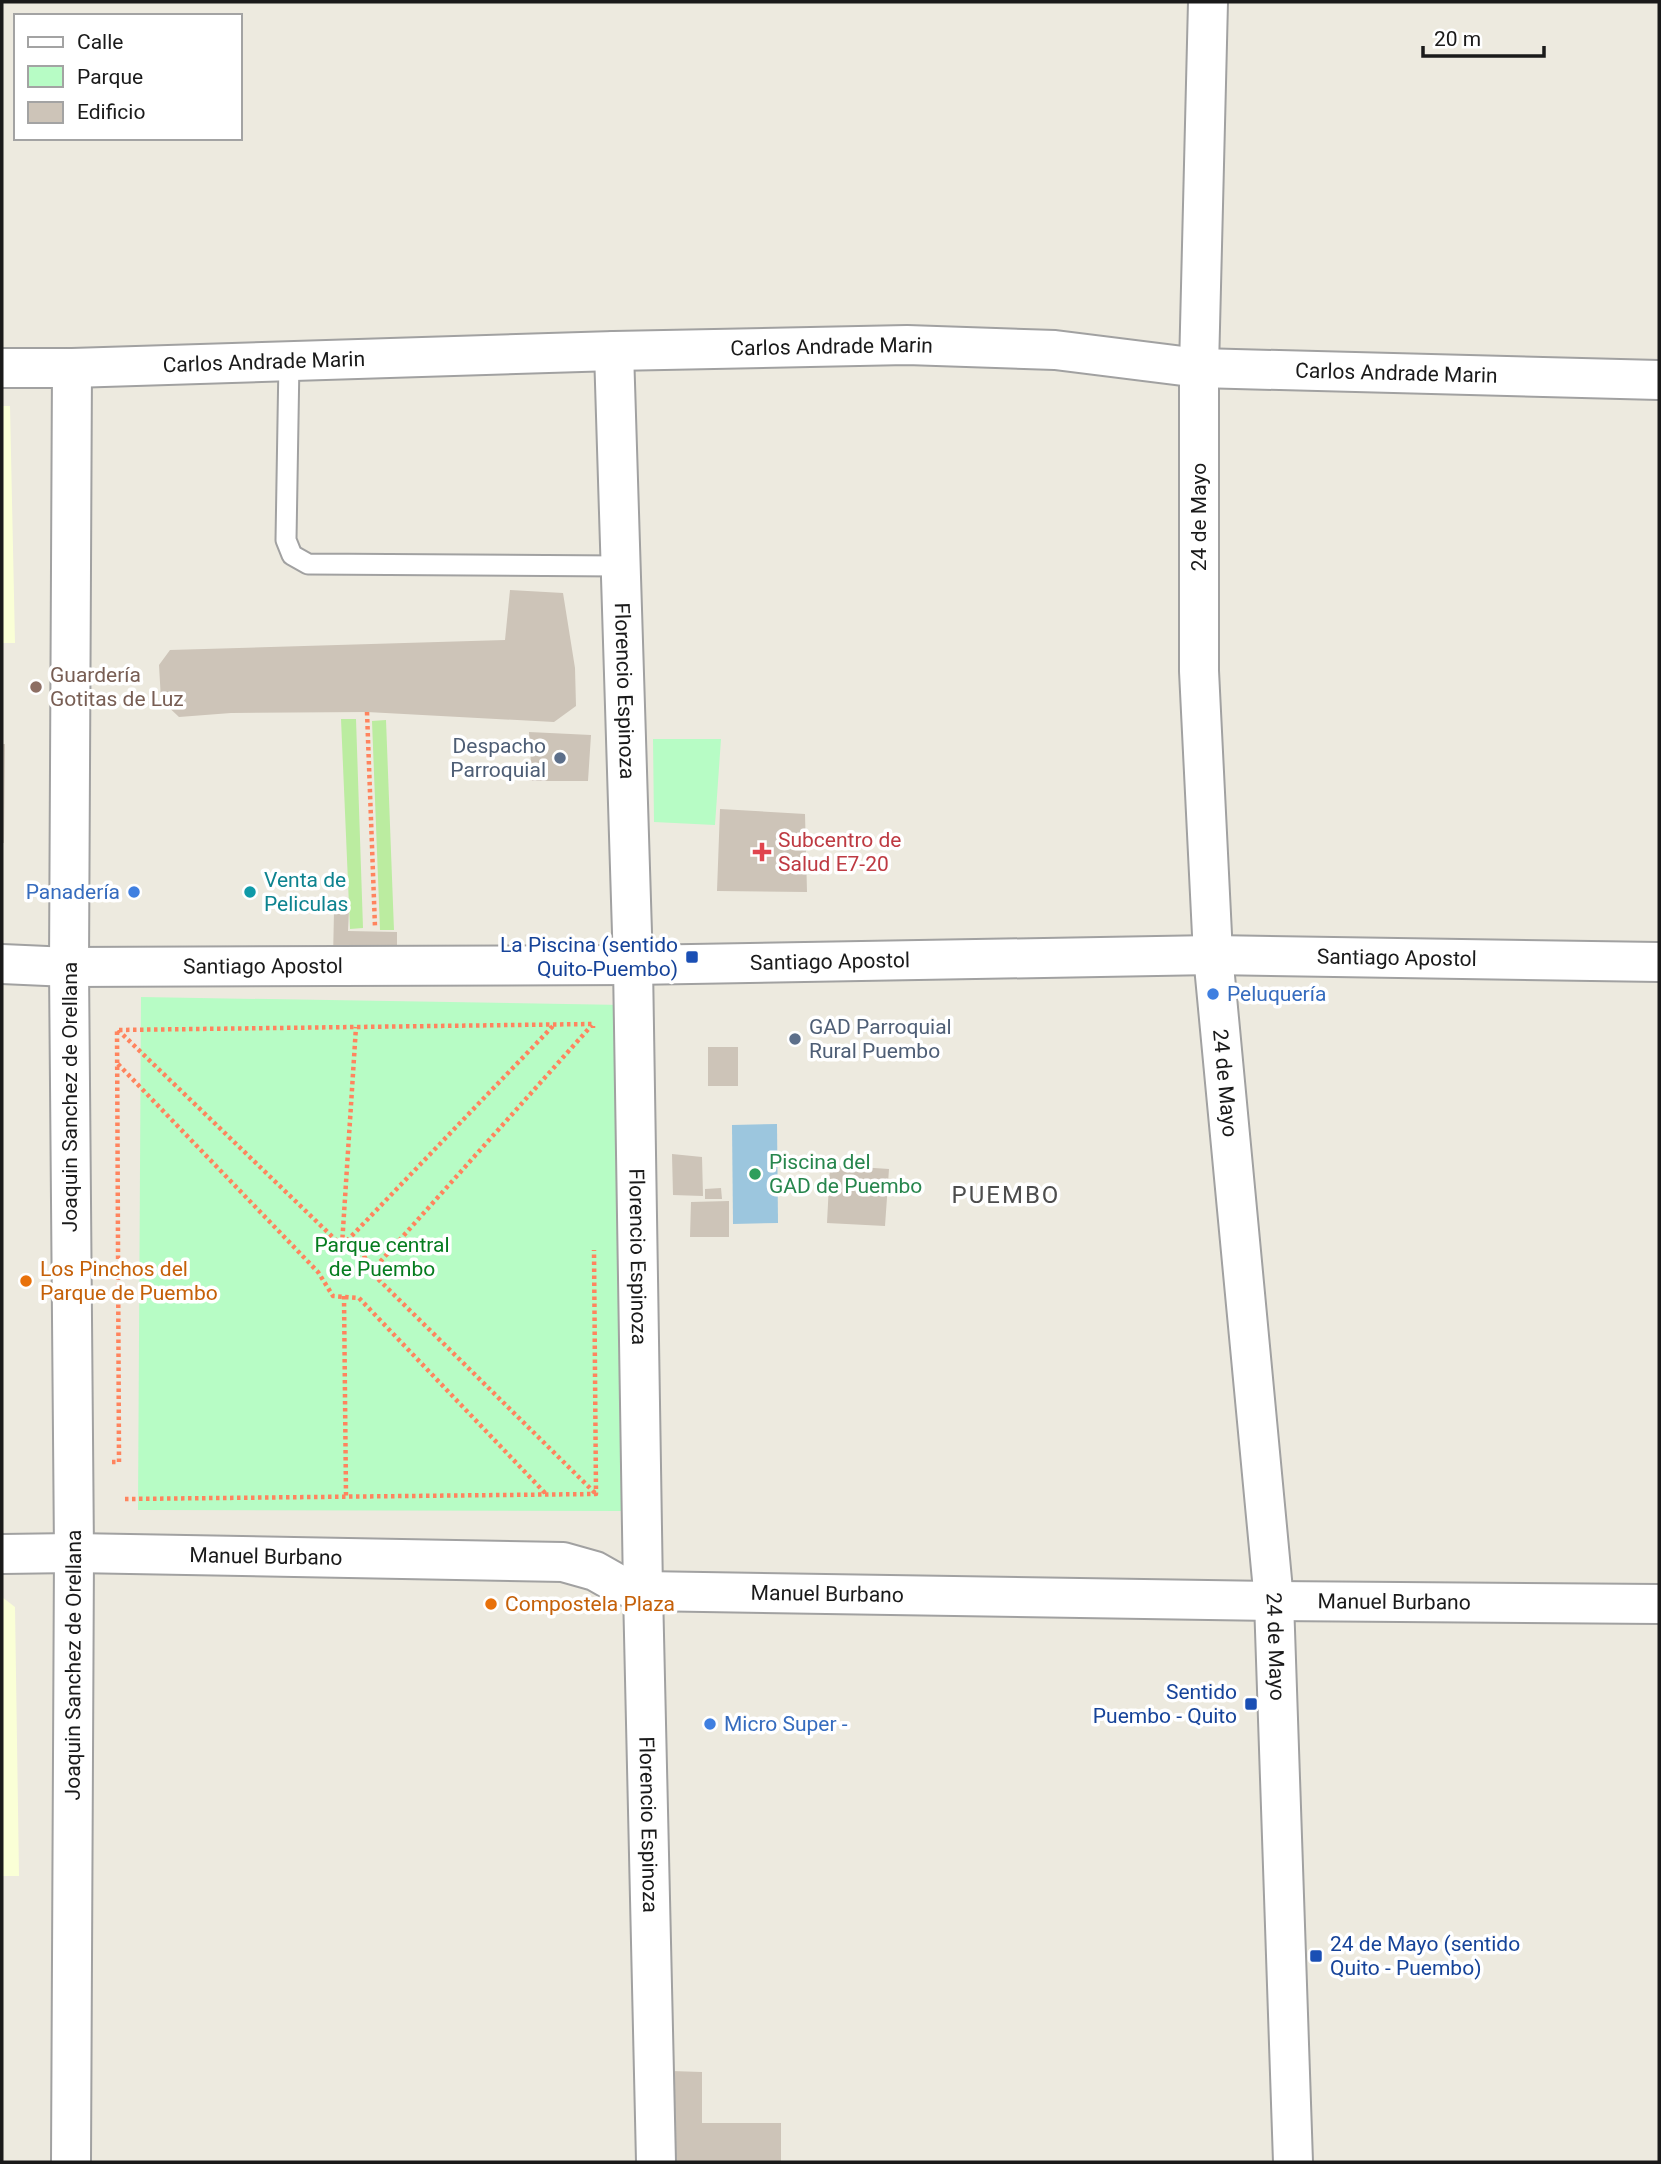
<svg xmlns="http://www.w3.org/2000/svg" width="1661" height="2164" viewBox="0 0 1661 2164" font-family="Roboto,sans-serif">
	<rect width="100%" height="100%" fill="#edeadf"/>
	<path fill="#faffd6" d="M2,406H10L15,643H2Z
		M2,1597L15,1607L19,1876H2Z"/>
	<path fill="#bbeca0" d="M341,719H356L363,928L350,929Z
		M386,720L394,930H380L372,721Z"/>
	<path fill="#b7fcc5" d="M653,739H721L715,825L654,822Z
		M141,997L624,1005V1511L138,1510Z"/>
	<path fill="#9cc6de" d="M777,1124L778,1223L733,1224L732,1125Z"/>
	<path fill="#cdc4b8" d="M510,590L563,593L575,668L576,706L554,722L367,712L231,713L179,717L161,700L159,665L170,650L505,640Z
		M529,732L591,735L588,781H532Z
		M2,744H5L4,843H2Z
		M720,809L805,814L807,892L717,891Z
		M349,910L348,931L397,932V959H333L334,911Z
		M708,1047H738V1086H708Z
		M672,1154L702,1157L703,1196L673,1195Z
		M830,1165L889,1169L885,1226L827,1223Z
		M721,1188L722,1199H705V1189Z
		M729,1201V1237H690L691,1202Z
		M671,2071L702,2072V2123H781V2162H670Z"/>
	<g fill="none" stroke-linecap="round" stroke-linejoin="round">
		<g stroke="#a1a1a1" stroke-width="23">
			<path id="service" d="M289,361L286,540L292,555L308,564L620,566"/>
		</g>
		<g stroke="#a1a1a1" stroke-width="42">
			<g id="minor">
				<path id="s1" d="M1208,2L1199,368V671L1213,955L1274,1601L1293,2162"/>
				<path id="s2" d="M614,351L633,965L643,1591L656,2162"/>
				<path id="s3" d="M2,368H72L614,351L907,345L1055,350L1199,368L1659,380"/>
				<path id="s4" d="M2,964L69,967L633,965L1213,955L1659,962"/>
				<path id="s5" d="M2,1554L74,1553L563,1562L595,1571L618,1584L643,1591L1274,1601L1659,1604"/>
				<path id="s6" d="M71,2162L74,1553L69,967L72,368"/>
			</g>
		</g>
		<path stroke="#ff845e" stroke-width="4.5" stroke-dasharray="3.5 3.5" stroke-linecap="butt" d="M367,712L375,927
			M118,1030L342,1246L363,1253L371,1272L596,1494
			M118,1064L318,1272L333,1296L359,1298L546,1494
			M342,1245L356,1027
			M342,1246L554,1025
			M371,1272L592,1025
			M344,1296L346,1496
			M112,1462H119L117,1030L593,1024V1028
			M125,1499L596,1494L594,1250"/>
		<use href="#service" stroke="#fff" stroke-width="19"/>
		<use href="#minor" stroke="#fff" stroke-width="38"/>
	</g>
	<circle fill="#8d6e63" stroke="#fff" stroke-width="2.5" cx="36" cy="687" r="7"/>
	<g fill="#5c6f8a" stroke="#fff" stroke-width="2.5">
		<circle cx="560" cy="758" r="7"/>
		<circle cx="795" cy="1039" r="7"/>
	</g>
	<path fill="#e0444e" stroke="#fff" stroke-width="2.5" d="M758.5 841.5h7v7h7v7h-7v7h-7v-7h-7v-7h7z"/>
	<g fill="#3f7fe0" stroke="#fff" stroke-width="2.5">
		<circle cx="134" cy="892" r="7"/>
		<circle cx="1213" cy="994" r="7"/>
		<circle cx="710" cy="1724" r="7"/>
	</g>
	<circle fill="#0f9aa8" stroke="#fff" stroke-width="2.5" cx="250" cy="892" r="7"/>
	<g fill="#1a4fb4" stroke="#fff" stroke-width="2.5">
		<rect x="685" y="950" width="14" height="14" rx="3.5"/>
		<rect x="1244" y="1697" width="14" height="14" rx="3.5"/>
		<rect x="1309" y="1949" width="14" height="14" rx="3.5"/>
	</g>
	<circle fill="#2e9e5b" stroke="#fff" stroke-width="2.5" cx="755" cy="1174" r="7"/>
	<g fill="#e8710a" stroke="#fff" stroke-width="2.5">
		<circle cx="26" cy="1281" r="7"/>
		<circle cx="491" cy="1604" r="7"/>
	</g>
	<g text-anchor="middle" stroke-width="7" stroke-linejoin="round" paint-order="stroke">
		<g font-size="21" fill="#1a1a1a" stroke="#fff">
			<text dy="7" stroke="none"><textPath href="#s3" startOffset="830">Carlos Andrade Marin</textPath></text>
			<text dy="7" stroke="none"><textPath href="#s3" startOffset="262">Carlos Andrade Marin</textPath></text>
			<text dy="7" stroke="none"><textPath href="#s3" startOffset="1396">Carlos Andrade Marin</textPath></text>
			<text transform="translate(1199 517) rotate(-90)" y="7">24 de Mayo</text>
			<text dy="7" stroke="none"><textPath href="#s2" startOffset="340">Florencio Espinoza</textPath></text>
			<text dy="7" stroke="none"><textPath href="#s4" startOffset="1395">Santiago Apostol</textPath></text>
			<text dy="7" stroke="none"><textPath href="#s4" startOffset="828">Santiago Apostol</textPath></text>
			<text dy="7" stroke="none"><textPath href="#s4" startOffset="261">Santiago Apostol</textPath></text>
			<text dy="7" stroke="none"><textPath href="#s1" startOffset="1082">24 de Mayo</textPath></text>
			<text transform="translate(70 1097) rotate(-90)" y="7">Joaquin Sanchez de Orellana</text>
			<text dy="7" stroke="none"><textPath href="#s2" startOffset="906">Florencio Espinoza</textPath></text>
			<text dy="7" stroke="none"><textPath href="#s5" startOffset="264">Manuel Burbano</textPath></text>
			<text dy="7" stroke="none"><textPath href="#s5" startOffset="831">Manuel Burbano</textPath></text>
			<text dy="7" stroke="none"><textPath href="#s5" startOffset="1398">Manuel Burbano</textPath></text>
			<text dy="7" stroke="none"><textPath href="#s1" startOffset="1648">24 de Mayo</textPath></text>
			<text dy="7" stroke="none"><textPath href="#s6" startOffset="497">Joaquin Sanchez de Orellana</textPath></text>
			<text dy="7" stroke="none"><textPath href="#s2" startOffset="1474">Florencio Espinoza</textPath></text>
		</g>
		<g font-size="21" fill="#785e54" stroke="#fff" text-anchor="start">
			<text x="50" y="682">Guardería<tspan x="50" dy="24">Gotitas de Luz</tspan></text>
		</g>
		<g font-size="21" fill="#4e5e75" stroke="#fff" text-anchor="end">
			<text x="546" y="753">Despacho<tspan x="546" dy="24">Parroquial</tspan></text>
			<text x="809" y="1034" text-anchor="start">GAD Parroquial<tspan x="809" dy="24">Rural Puembo</tspan></text>
		</g>
		<g font-size="21" fill="#be3a42" stroke="#fff" text-anchor="start">
			<text x="778" y="847">Subcentro de<tspan x="778" dy="24">Salud E7-20</tspan></text>
		</g>
		<g font-size="21" fill="#0d838f" stroke="#fff" text-anchor="start">
			<text x="264" y="887">Venta de<tspan x="264" dy="24">Peliculas</tspan></text>
		</g>
		<g font-size="21" fill="#366cbe" stroke="#fff" text-anchor="start">
			<text x="120" y="899" text-anchor="end">Panadería</text>
			<text x="1227" y="1001">Peluquería</text>
			<text x="724" y="1731">Micro Super -</text>
		</g>
		<g font-size="21" fill="#164399" stroke="#fff" text-anchor="end">
			<text x="678" y="952">La Piscina (sentido<tspan x="678" dy="24">Quito-Puembo)</tspan></text>
			<text x="1237" y="1699">Sentido<tspan x="1237" dy="24">Puembo - Quito</tspan></text>
			<text x="1330" y="1951" text-anchor="start">24 de Mayo (sentido<tspan x="1330" dy="24">Quito - Puembo)</tspan></text>
		</g>
		<g font-size="21" fill="#27864d" stroke="#fff" text-anchor="start">
			<text x="769" y="1169">Piscina del<tspan x="769" dy="24">GAD de Puembo</tspan></text>
		</g>
		<g font-size="21" fill="#057c1f" stroke="#fff">
			<text x="382" y="1252">Parque central<tspan x="382" dy="24">de Puembo</tspan></text>
		</g>
		<g font-size="21" fill="#c56008" stroke="#fff" text-anchor="start">
			<text x="40" y="1276">Los Pinchos del<tspan x="40" dy="24">Parque de Puembo</tspan></text>
			<text x="505" y="1611">Compostela Plaza</text>
		</g>
		<g font-size="24" letter-spacing="2" fill="#4d4d4d" stroke="#fff">
			<text x="1006" y="1203">PUEMBO</text>
		</g>
	</g>
	<rect width="1661" height="2164" fill="none" stroke="#1a1a1a" stroke-width="7"/>
	<rect x="14" y="14" width="228" height="126" fill="#ffffff" stroke="#a3a3a3" stroke-width="2"/>
	<rect x="28" y="37" width="35" height="10" fill="#ffffff" stroke="#a3a3a3" stroke-width="2"/>
	<text x="77" y="49" font-size="21" fill="#1a1a1a">Calle</text>
	<rect x="28" y="66" width="35" height="21" fill="#b7fcc5" stroke="#a3a3a3" stroke-width="2"/>
	<text x="77" y="84" font-size="21" fill="#1a1a1a">Parque</text>
	<rect x="28" y="102" width="35" height="21" fill="#cdc4b8" stroke="#a3a3a3" stroke-width="2"/>
	<text x="77" y="119" font-size="21" fill="#1a1a1a">Edificio</text>
	<path d="M1423 46v10h121v-10" fill="none" stroke="#1a1a1a" stroke-width="3.5"/>
	<text x="1434" y="46" font-size="21" fill="#1a1a1a" stroke="#ffffff" stroke-width="5" paint-order="stroke">20 m</text>
</svg>
